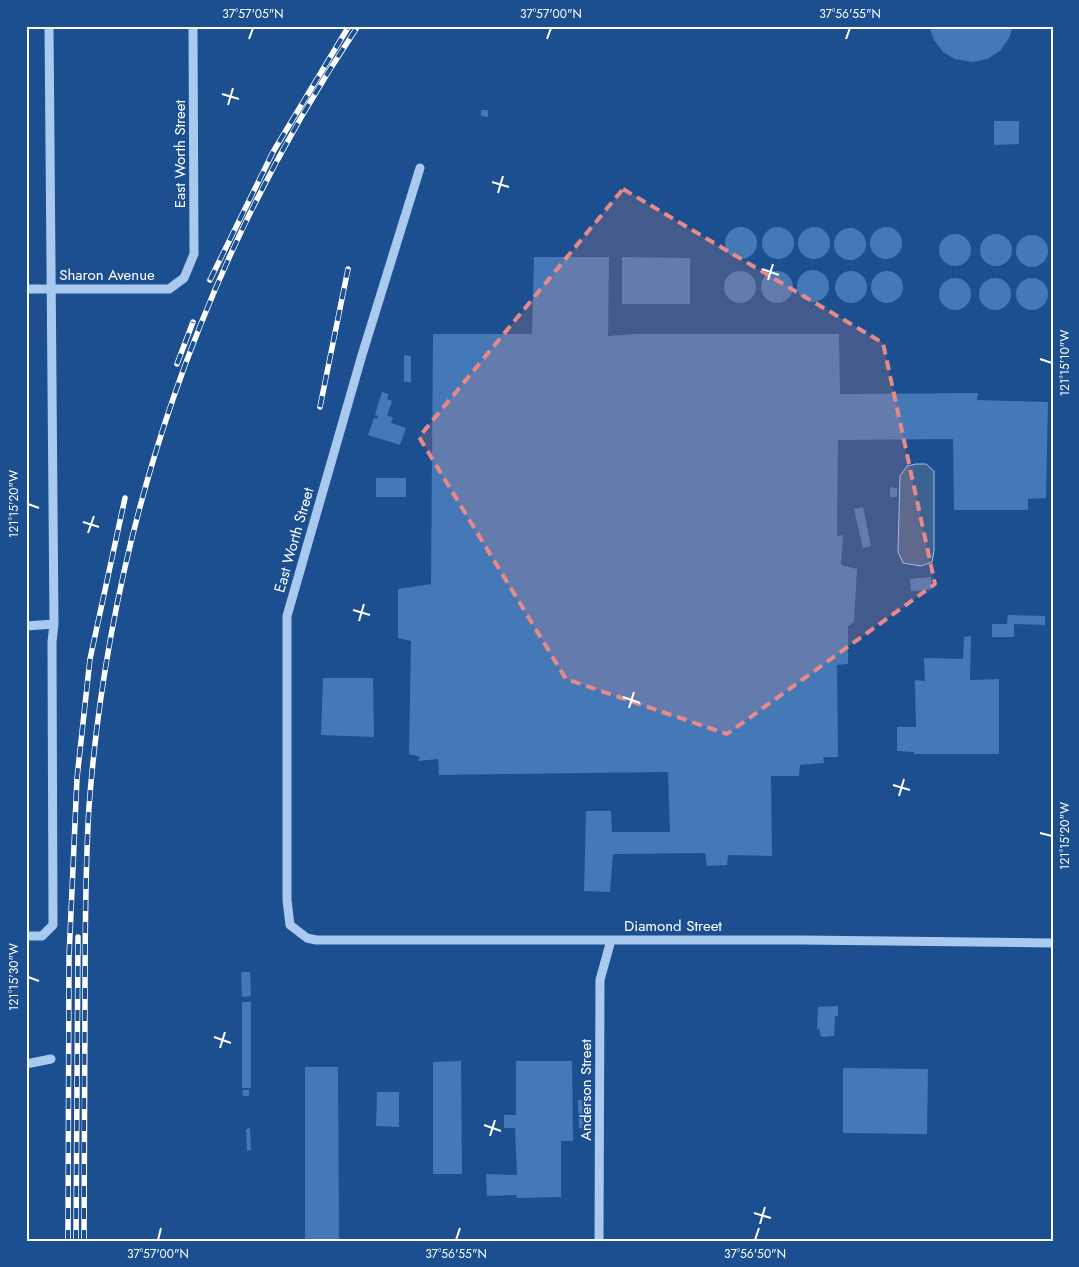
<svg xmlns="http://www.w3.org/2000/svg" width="1079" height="1267" viewBox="0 0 1079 1267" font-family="Jost,sans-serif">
	<rect width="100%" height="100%" fill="#1b4f8f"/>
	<path fill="#3c6290" stroke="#9cc4f0" d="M916,464H926L934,471V551L932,562L921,566L903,563L898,552L900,476L907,466Z"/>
	<path fill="#4478b7" d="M929,26H1013L1009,38L1000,51L987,59L973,62L955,59L943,52L934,40Z
		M481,110H488V117L481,116Z
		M994,121H1019V144L994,145Z
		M798 243a16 16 0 1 1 32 0a16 16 0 1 1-32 0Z
		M762 243a16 16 0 1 1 32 0a16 16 0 1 1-32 0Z
		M725 243a16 16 0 1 1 32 0a16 16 0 1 1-32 0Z
		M870 243a16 16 0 1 1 32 0a16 16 0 1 1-32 0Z
		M834 244a16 16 0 1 1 32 0a16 16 0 1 1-32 0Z
		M939 250a16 16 0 1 1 32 0a16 16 0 1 1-32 0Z
		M980 250a16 16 0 1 1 32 0a16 16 0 1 1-32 0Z
		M1016 251a16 16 0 1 1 32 0a16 16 0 1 1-32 0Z
		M534,257H609L608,336L635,334H839L840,394L978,393L977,400L1048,402L1046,498L1028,499V510H954L953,439L838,440L837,536L843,535L841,565L857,569L854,622L848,626V664L837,665L838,757H823L824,763L800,765L799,776H771L772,856L728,855L727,865L707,866L705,853L613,854L610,892L584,891L586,811H611L612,832H670L668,772L439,775L438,759L418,761L420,757L409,754L411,641L398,638V589L431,584L433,334H532Z
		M622,257L690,258V304H622Z
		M797 286a16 16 0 1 1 32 0a16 16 0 1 1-32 0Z
		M724 287a16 16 0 1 1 32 0a16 16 0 1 1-32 0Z
		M761 287a16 16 0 1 1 32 0a16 16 0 1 1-32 0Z
		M871 287a16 16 0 1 1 32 0a16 16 0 1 1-32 0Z
		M835 287a16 16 0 1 1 32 0a16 16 0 1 1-32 0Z
		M979 294a16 16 0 1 1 32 0a16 16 0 1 1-32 0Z
		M1016 294a16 16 0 1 1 32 0a16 16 0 1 1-32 0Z
		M939 294a16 16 0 1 1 32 0a16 16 0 1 1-32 0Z
		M404,355L411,356V382H404Z
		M382,392L389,394L387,399L392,401L387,416L393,417L391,423L406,428L400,445L368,435L374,418L377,419L378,416L375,415Z
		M376,478H406V497H376Z
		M890,487L897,488V497H890Z
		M863,507L871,546L863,548L854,509Z
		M931,577V590L911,591L910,579Z
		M1008,615L1045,616V625L1014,624V637H992V624H1007Z
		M971,636L970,680L999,679V754H914V752L897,751V727H916L915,680L925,681L924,658L963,659L964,637Z
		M323,678H373L374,737L321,735Z
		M241,972H250L251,996L242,997Z
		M242,1002H251V1088H242Z
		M838,1006V1016H835L834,1036L821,1037L819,1028L817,1030L818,1007Z
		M461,1061L462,1174H433V1062Z
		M516,1061H572L573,1141H561V1197L516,1198L517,1195L487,1196L486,1174L517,1175L515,1128H504V1115H516Z
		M305,1067H338L339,1241H305Z
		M843,1068L928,1069L927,1134L843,1133Z
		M242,1090H249V1096H243Z
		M377,1092H399V1127L376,1126Z
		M578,1100H583L584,1128H579Z
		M250,1128L251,1150L247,1151L246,1129Z"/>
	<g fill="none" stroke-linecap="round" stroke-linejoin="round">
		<path stroke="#a9c9ee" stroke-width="9" d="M420,168L362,355L287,616V900L290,925L307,938L316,940H803L1053,943
			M26,289H169L184,278L194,254L193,26
			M26,626L54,624
			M26,936H42L53,925L52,642L54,624L49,26
			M26,1064L51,1059
			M599,1241L600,980L611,940"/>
		<g stroke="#fff" stroke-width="5.5">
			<path id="rail" d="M210,280L273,152L349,26
				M177,364L193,322
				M320,407L348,269
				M68,1241L69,957L77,778L90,659L125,498
				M76,1241L78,937
				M84,1241C84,1162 84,1083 85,1005C85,939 85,873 89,807C110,528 202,259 358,26"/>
		</g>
		<use href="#rail" stroke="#1b4f8f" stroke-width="4" stroke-dasharray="11" stroke-linecap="butt"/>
	</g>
	<path fill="#e88989" fill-opacity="0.2" stroke="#e88989" stroke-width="4" stroke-dasharray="10 6" stroke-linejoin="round" d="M623,189L883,343L935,584L727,734L566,679L419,437Z"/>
	<path fill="none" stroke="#fff" stroke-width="2" d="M249,39L253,28M547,39L551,28M846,39L850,28M222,94L239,99M228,105L233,88M492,182L509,187M498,193L503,176M762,269L779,275M768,280L773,264M1040,359L1052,363M28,504L39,508M83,522L99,527M88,533L94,516M353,610L370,615M359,621L364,604M623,697L640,703M629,708L634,692M893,785L910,790M899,796L904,779M1040,833L1052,836M28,977L39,981M214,1037L231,1043M220,1048L225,1032M484,1125L501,1131M490,1136L495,1120M754,1213L771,1218M760,1224L765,1207M158,1240L161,1228M456,1240L460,1228M755,1240L759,1228"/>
	<g text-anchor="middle" stroke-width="4" stroke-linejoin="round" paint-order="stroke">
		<g font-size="15" fill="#fff" stroke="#1b4f8f">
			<text transform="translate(180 154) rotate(-90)" y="5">East Worth Street</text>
			<text x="107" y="280">Sharon Avenue</text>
			<text transform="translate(294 540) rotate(-74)" y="5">East Worth Street</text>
			<text x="673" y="931">Diamond Street</text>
			<text transform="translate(586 1090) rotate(-90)" y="5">Anderson Street</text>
		</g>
	</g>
	<rect width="1079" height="1267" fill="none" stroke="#1b4f8f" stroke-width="55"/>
	<rect x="28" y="28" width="1024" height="1212" fill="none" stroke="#fff" stroke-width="2"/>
	<g font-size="12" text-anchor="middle" fill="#fff">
		<text x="253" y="18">37°57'05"N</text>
		<text x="551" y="18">37°57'00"N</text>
		<text x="850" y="18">37°56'55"N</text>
		<text transform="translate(1065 363) rotate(-90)" y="4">121°15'10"W</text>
		<text transform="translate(14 504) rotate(-90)" y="4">121°15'20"W</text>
		<text transform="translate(1065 836) rotate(-90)" y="4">121°15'20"W</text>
		<text transform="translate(14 977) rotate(-90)" y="4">121°15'30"W</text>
		<text x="158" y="1258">37°57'00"N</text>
		<text x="456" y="1258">37°56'55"N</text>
		<text x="755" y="1258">37°56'50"N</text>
	</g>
</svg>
